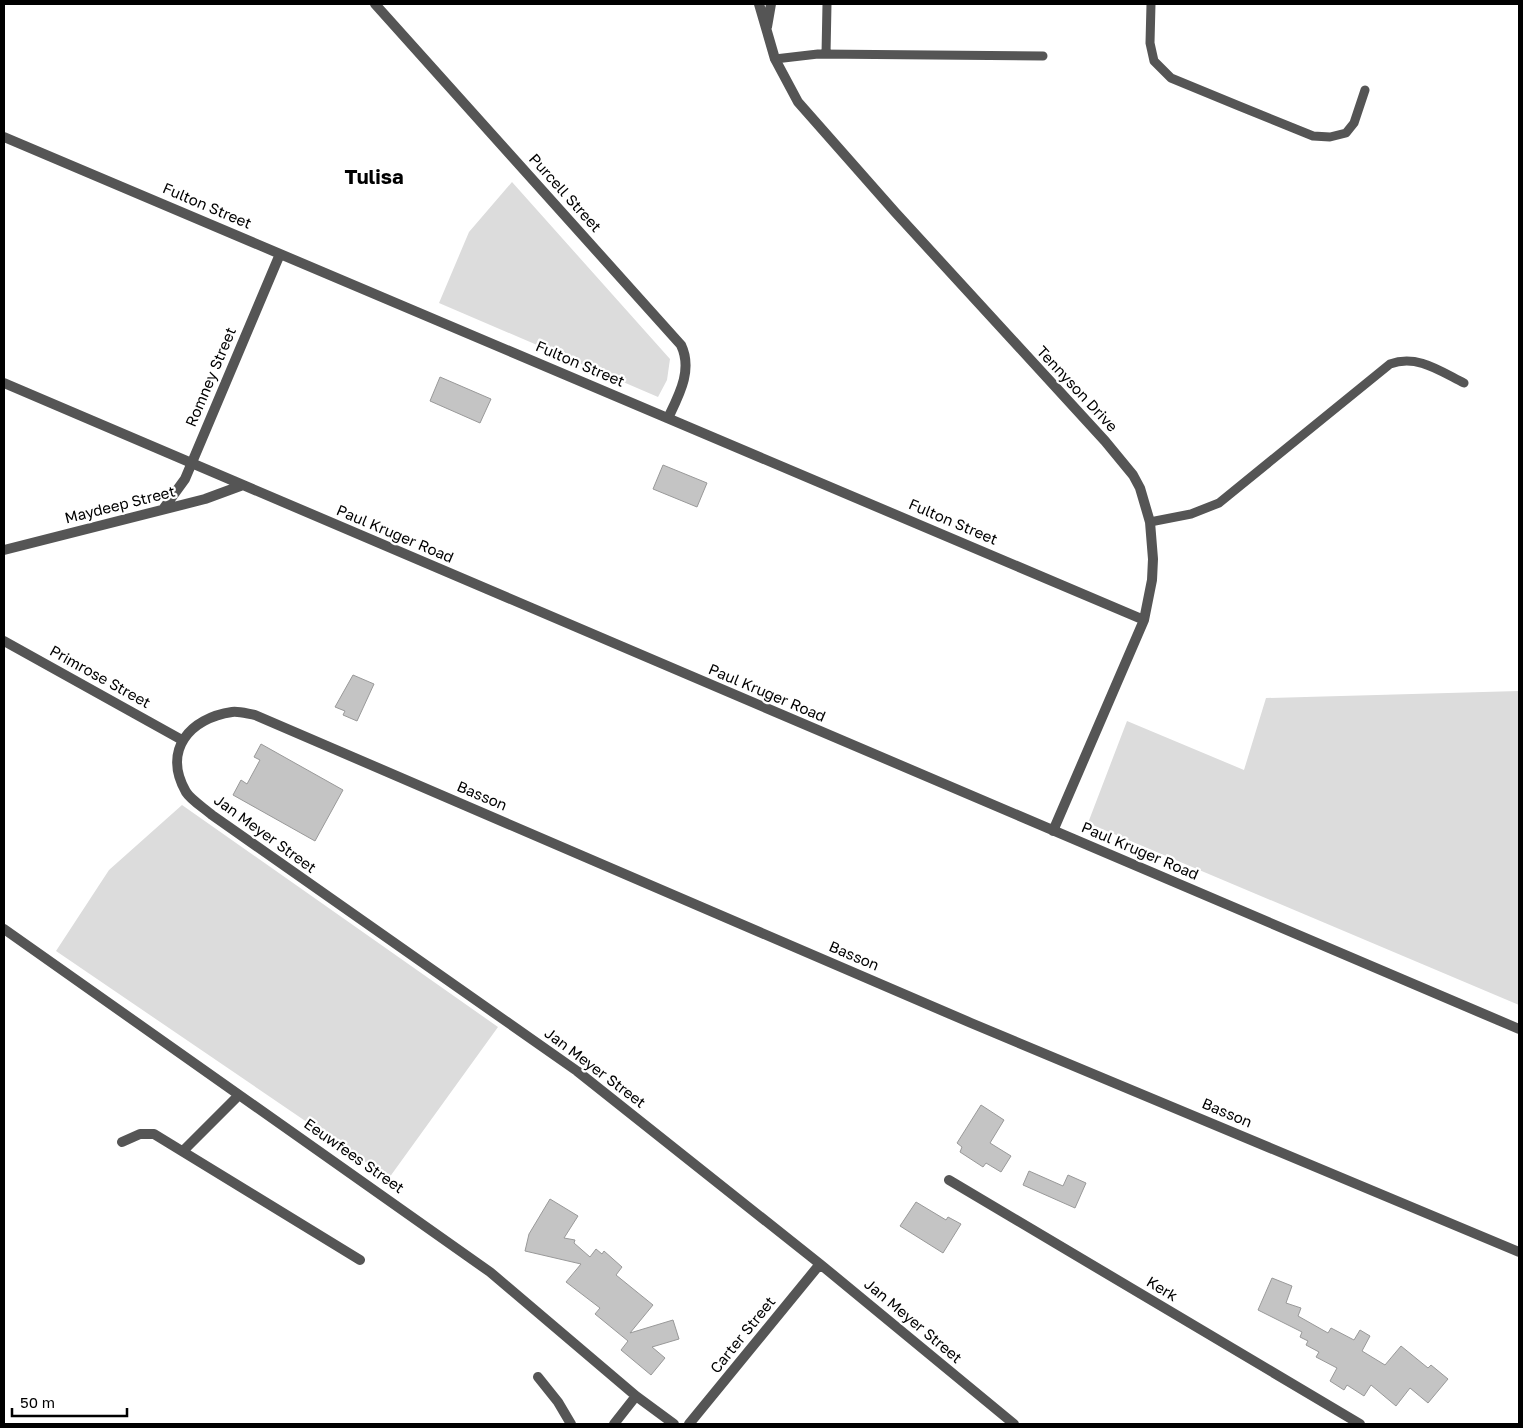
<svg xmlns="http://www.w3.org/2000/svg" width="1523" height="1428" viewBox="0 0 1523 1428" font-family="'Golos Text',sans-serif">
	<rect width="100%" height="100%" fill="#fff"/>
	<path fill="#dcdcdc" d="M512,182L670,359L667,380L658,397L439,303L469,232Z
		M1519,691V1005L1088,823L1127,721L1244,770L1266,698Z
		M182,805L498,1027L389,1178L56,951L109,870Z"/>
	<path fill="#c4c4c4" stroke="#999" d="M440,377L491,399L480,423L430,401Z
		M663,465L707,483L697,507L653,489Z
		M353,675L374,684L357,721L343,715L345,711L335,707Z
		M261,744L343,790L315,841L233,795L241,780L247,784L260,760L254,757Z
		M981,1105L1004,1120L990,1143L1011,1156L1001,1172L986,1163L983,1167L960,1152L962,1147L957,1143Z
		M1029,1171L1063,1186L1068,1175L1086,1183L1075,1208L1023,1185Z
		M550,1199L578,1216L564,1238L575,1240L574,1243L590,1257L596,1249L602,1254L604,1251L622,1267L616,1275L653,1305L630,1333L673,1320L679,1339L652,1347L665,1358L651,1375L621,1350L628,1341L595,1314L600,1308L566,1282L581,1264L525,1251L529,1234Z
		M916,1202L946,1220L948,1217L961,1224L943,1253L900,1226Z
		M1272,1278L1292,1286L1286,1303L1301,1308L1298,1316L1328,1333L1331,1328L1354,1340L1360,1330L1370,1336L1362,1351L1385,1365L1401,1346L1428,1368L1431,1365L1448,1379L1428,1403L1410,1388L1396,1406L1371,1385L1364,1396L1347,1385L1344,1390L1330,1381L1337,1368L1316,1357L1319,1352L1306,1345L1308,1341L1300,1337L1302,1332L1258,1310Z"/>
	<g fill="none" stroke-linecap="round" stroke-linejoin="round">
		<path stroke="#555" stroke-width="9" d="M1151,4L1150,43L1154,61L1171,78L1239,106L1313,136L1330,137L1346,133L1354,123L1365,90
			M826,54L827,4
			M775,59L818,54L1043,56
			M1150,522L1191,514L1219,503L1390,364C1417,354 1440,371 1464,383"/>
		<path stroke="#555" stroke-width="10" d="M375,4L681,345C693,370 679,395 668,418
			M759,4L775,59L798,102L895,212L1105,441L1133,475L1140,488L1150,522L1153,559L1152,580L1144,620L1053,831
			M767,27L771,4
			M4,137L1144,620
			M4,383L1519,1029
			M164,508L185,479L280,254
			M4,550L205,499L243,485
			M4,641L182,740
			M4,929L490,1272L636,1396L674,1424
			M122,1142L140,1134H154L360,1260
			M183,1151L239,1095
			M949,1180L1360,1424
			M538,1377L558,1402L571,1424
			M614,1424L636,1396
			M689,1424L820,1264
			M1014,1424L820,1264L577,1071L212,815C204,808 191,800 186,792C162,750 190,718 232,712C239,711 248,714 255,715L971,1023L1519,1252"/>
	</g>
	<g text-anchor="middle" stroke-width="4.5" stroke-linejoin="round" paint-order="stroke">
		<g font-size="15" fill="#000" stroke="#fff">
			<text transform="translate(565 193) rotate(48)" y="5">Purcell Street</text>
			<text transform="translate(207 206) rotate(23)" y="5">Fulton Street</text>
			<text transform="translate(580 364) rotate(23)" y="5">Fulton Street</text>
			<text transform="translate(211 377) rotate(-67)" y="5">Romney Street</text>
			<text transform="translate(1077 389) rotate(47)" y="5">Tennyson Drive</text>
			<text transform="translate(120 505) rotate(-14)" y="5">Maydeep Street</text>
			<text transform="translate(953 522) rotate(23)" y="5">Fulton Street</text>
			<text transform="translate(395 534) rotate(23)" y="5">Paul Kruger Road</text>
			<text transform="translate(100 677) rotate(29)" y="5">Primrose Street</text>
			<text transform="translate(767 693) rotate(23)" y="5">Paul Kruger Road</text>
			<text transform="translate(482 796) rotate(23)" y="5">Basson</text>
			<text transform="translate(265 834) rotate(36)" y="5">Jan Meyer Street</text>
			<text transform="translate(1140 851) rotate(23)" y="5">Paul Kruger Road</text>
			<text transform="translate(854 956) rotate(23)" y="5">Basson</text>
			<text transform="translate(595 1068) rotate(37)" y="5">Jan Meyer Street</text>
			<text transform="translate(1227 1113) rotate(23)" y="5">Basson</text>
			<text transform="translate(354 1156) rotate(35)" y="5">Eeuwfees Street</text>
			<text transform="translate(1162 1289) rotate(31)" y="5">Kerk</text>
			<text transform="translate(913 1321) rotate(40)" y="5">Jan Meyer Street</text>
			<text transform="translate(743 1335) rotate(-51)" y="5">Carter Street</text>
		</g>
		<g font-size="20" font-weight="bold" fill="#000" stroke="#fff">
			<text x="374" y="184">Tulisa</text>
		</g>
	</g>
	<rect width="1523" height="1428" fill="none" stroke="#000000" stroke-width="10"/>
	<path d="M12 1408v8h115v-8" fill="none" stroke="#000000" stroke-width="2.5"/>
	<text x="20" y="1408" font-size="15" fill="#000000" stroke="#ffffff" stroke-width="4" paint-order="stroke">50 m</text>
</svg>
